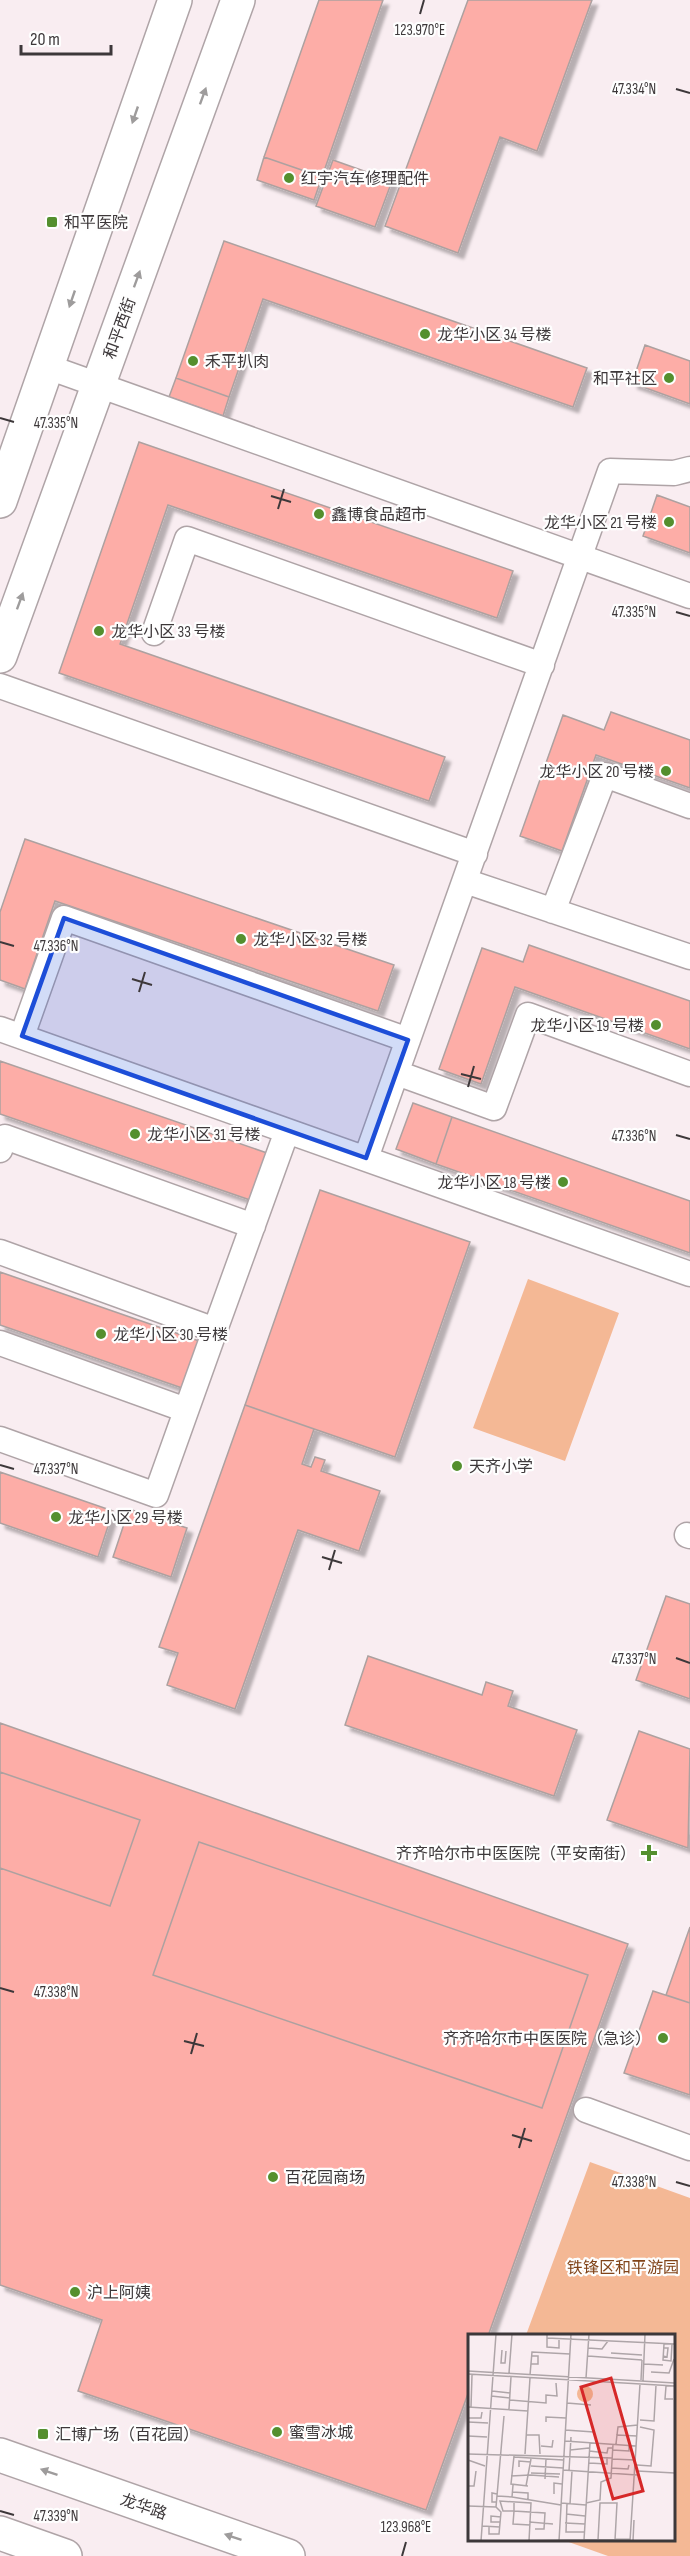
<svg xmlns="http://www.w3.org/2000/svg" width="690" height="2556" viewBox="0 0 690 2556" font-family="'Sofia Sans Condensed','Noto Sans SC',sans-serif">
	<defs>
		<filter id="shadow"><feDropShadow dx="5.5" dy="5.5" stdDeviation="1.5" flood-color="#0004"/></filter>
	</defs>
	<rect width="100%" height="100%" fill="#f9edf1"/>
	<path fill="#f4b895" d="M528,1279L619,1313L565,1461L473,1428Z
		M590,2162L690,2198V2556H608L563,2540H674V2336L526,2335Z"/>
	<path fill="#fdada7" stroke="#ada1a0" stroke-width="1.5" filter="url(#shadow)" d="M319,0H383L322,177L264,157Z
		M468,0H592L537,151L500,137L458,253L385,226Z
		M264,157L322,177L314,200L257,180Z
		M333,160L392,181L375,227L316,206Z
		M224,241L587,368L573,407L263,299L229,397L176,378Z
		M645,345L690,361V404L632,383Z
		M176,378L229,397L223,416L169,397Z
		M139,442L513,571L497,618L168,505L120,644L445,757L429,801L59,673Z
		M657,495L690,507V553L643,536Z
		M611,712L690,740V788L596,755L562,851L520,836L563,715L604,730Z
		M25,839L394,965L378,1011L55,901L25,989L0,980V912Z
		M529,945L690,1001V1049L515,987L481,1084L439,1069L482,948L523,962Z
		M0,1061L270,1154L253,1201L0,1114Z
		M413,1103L452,1117L436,1164L396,1149Z
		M452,1117L690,1201V1253L436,1164Z
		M320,1190L470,1242L395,1457L245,1405Z
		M0,1272L202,1342L185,1389L0,1325Z
		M245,1405L314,1429L302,1464L311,1467L315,1457L325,1460L321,1471L380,1491L359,1551L298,1530L235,1709L167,1685L178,1653L159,1647Z
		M0,1472L113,1511L98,1557L0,1523Z
		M129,1509L187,1528L171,1577L113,1557Z
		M666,1596L690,1604V1699L636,1680Z
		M368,1656L482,1695L486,1682L513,1691L508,1706L577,1730L554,1796L345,1725Z
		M0,1723L628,1944L488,2336H470V2388L426,2510L78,2391L102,2320L0,2285Z
		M639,1731L690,1749L688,1848L607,1820Z
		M0,1772L140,1820L110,1906L0,1868Z
		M199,1842L588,1975L542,2108L153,1975Z
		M690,1927V2003L666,1995Z
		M653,1991L690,2003V2095L624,2073Z"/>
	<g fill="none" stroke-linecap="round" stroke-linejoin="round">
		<g stroke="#afa4a7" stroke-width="27">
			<path id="minor" d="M48,367L690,596
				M154,633L187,539L542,665
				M0,686L475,854
				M465,881L690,957
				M553,911L605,775L690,806
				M0,1029L690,1274
				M22,1036L64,918L408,1040
				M397,1073L494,1108L528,1015L690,1074
				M0,1150L5,1137L253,1226
				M366,1158L610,471L674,473L690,469
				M0,1252L215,1330L287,1131
				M0,1343L186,1410
				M0,1439L156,1495L215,1330
				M687,1535L690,1536
				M586,2110L690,2148"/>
		</g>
		<g stroke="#afa4a7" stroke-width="36">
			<path id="secondary" d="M0,501L175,0
				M0,656L238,0"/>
		</g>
		<g stroke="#afa4a7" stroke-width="36">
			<path id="primary" d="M0,2455L288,2556
				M0,2533L65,2556"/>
		</g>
		<use href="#minor" stroke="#fff" stroke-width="24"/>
		<use href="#secondary" stroke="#fff" stroke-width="33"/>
		<use href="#primary" stroke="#fff" stroke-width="33"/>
	</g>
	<defs><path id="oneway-solid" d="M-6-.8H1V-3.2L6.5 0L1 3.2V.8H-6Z" transform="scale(1.5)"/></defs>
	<g fill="#9e9c9c">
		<use href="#oneway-solid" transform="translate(203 96) rotate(-70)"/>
		<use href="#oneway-solid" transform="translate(135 115) rotate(109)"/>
		<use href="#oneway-solid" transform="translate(137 279) rotate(-70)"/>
		<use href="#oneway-solid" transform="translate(72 299) rotate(109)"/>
		<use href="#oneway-solid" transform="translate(20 601) rotate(-70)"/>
		<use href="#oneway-solid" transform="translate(49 2472) rotate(-161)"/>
		<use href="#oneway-solid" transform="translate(233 2537) rotate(-161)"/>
	</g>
	<path fill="#1d4ed8" fill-opacity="0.2" stroke="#1d4ed8" stroke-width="4.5" stroke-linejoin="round" d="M64,918L408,1040L366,1158L22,1036Z"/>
	<path fill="none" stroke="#3d383a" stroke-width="2" d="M420,14L424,0M676,89L690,93M0,418L14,422M271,496L291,502M278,509L284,489M676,612L690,616M0,942L14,946M132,979L152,985M139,992L145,972M461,1074L481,1079M468,1087L474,1066M676,1135L690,1139M0,1465L14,1469M322,1557L342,1563M329,1570L335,1550M676,1658L690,1663M0,1988L14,1992M184,2041L204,2046M191,2054L197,2033M512,2135L532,2141M519,2148L525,2128M676,2182L690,2186M0,2511L14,2515M402,2556L406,2542"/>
	<g fill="#548f2e" stroke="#fefefe" stroke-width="2">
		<circle cx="289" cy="178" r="6"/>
		<rect x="46" y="216" width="12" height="12" rx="3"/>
		<circle cx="425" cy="334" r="6"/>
		<circle cx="193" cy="361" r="6"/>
		<circle cx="669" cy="378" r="6"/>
		<circle cx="319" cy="514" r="6"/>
		<circle cx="669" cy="522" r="6"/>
		<circle cx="99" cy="631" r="6"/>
		<circle cx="666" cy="771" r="6"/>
		<circle cx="241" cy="939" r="6"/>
		<circle cx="656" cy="1025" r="6"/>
		<circle cx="135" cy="1134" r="6"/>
		<circle cx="563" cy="1182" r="6"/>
		<circle cx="101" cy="1334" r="6"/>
		<circle cx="457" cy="1466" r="6"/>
		<circle cx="56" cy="1517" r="6"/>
		<path d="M646 1844h6v6h6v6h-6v6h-6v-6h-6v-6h6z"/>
		<circle cx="663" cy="2038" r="6"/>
		<circle cx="273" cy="2177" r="6"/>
		<circle cx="75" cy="2292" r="6"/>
		<circle cx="277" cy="2432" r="6"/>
		<rect x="37" y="2428" width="12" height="12" rx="3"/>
	</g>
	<g text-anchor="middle" stroke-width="4.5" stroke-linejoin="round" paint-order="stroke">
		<g font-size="16" fill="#3d383a" stroke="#fefefe" text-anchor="start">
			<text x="301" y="184">红宇汽车修理配件</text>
			<text x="64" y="228">和平医院</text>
			<text x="437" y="340">龙华小区 34 号楼</text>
			<text x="205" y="367">禾平扒肉</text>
			<text x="657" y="384" text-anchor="end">和平社区</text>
			<text x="331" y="520">鑫博食品超市</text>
			<text x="657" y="528" text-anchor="end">龙华小区 21 号楼</text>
			<text x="111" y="637">龙华小区 33 号楼</text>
			<text x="654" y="777" text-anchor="end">龙华小区 20 号楼</text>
			<text x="253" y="945">龙华小区 32 号楼</text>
			<text x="644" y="1031" text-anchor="end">龙华小区 19 号楼</text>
			<text x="147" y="1140">龙华小区 31 号楼</text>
			<text x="551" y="1188" text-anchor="end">龙华小区 18 号楼</text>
			<text x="113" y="1340">龙华小区 30 号楼</text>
			<text x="469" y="1472">天齐小学</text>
			<text x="68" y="1523">龙华小区 29 号楼</text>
			<text x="636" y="1859" text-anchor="end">齐齐哈尔市中医医院（平安南街）</text>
			<text x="651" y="2044" text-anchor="end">齐齐哈尔市中医医院（急诊）</text>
			<text x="285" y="2183">百花园商场</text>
			<text x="87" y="2298">沪上阿姨</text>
			<text x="289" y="2438">蜜雪冰城</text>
			<text x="55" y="2440">汇博广场（百花园）</text>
		</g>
		<g font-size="16" fill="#3d383a" stroke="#fefefe">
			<text transform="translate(119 328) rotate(-70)" y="6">和平西街</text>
			<text transform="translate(144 2506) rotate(19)" y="6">龙华路</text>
		</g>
		<g font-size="16" fill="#814419" stroke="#fefefe">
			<text x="623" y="2273">铁锋区和平游园</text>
		</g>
	</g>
	<g transform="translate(468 2334)">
		<rect width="207" height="207" fill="#f9edf1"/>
		<path d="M109 60a8 8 0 1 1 16 0a8 8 0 1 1-16 0Z" fill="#f4b895"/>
		<path fill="none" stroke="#aea5a8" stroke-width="1.5" d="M79,0V13L91,14V4M79,4L207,10M196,10L195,26L203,27L204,10M120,14L134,15L140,7M34,16L33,29H37L38,17M143,19L174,21M120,22L174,26M195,22L199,23L200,14H195M63,30H70V22H63M176,30L195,31M0,37L207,49M183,38L201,39L206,25M41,39L44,0M0,40L207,52M62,41L64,18L102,20M118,44L121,0M173,46L174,26M175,47L177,0M198,52L197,65H205M24,57L42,59M23,62L42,64M42,66L78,69V61L89,62L88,49M99,69L123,71M0,73L60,77M3,73L4,41M41,75L43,43M1,84H13L14,78M172,86L186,87L188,51M0,88L20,89M78,88V83L98,84M97,96L126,98M58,101H71L72,120M149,101L150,93L170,91M0,102L19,103M97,107L168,112M148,110L149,101L169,102M73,112L84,113L85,106M102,116L121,114M144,116L161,117V112M121,117L139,119L140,114H144M0,120L144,124M57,120L62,44M46,122L43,150L60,152M46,123L95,126M144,125L167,126M0,126L17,132M121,129L139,130V123M169,131L183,132L186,96L172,93M63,132L95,134M51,133V127L63,128M143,134L160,135L161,131M95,136L169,141M101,137L103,103M169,137L207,139M63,139L92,140M62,141L91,143M43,142L62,141M77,145L78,125M0,152H6L8,137M58,152L63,125M44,158L60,159V165M86,160V149L94,150M29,162L44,163L45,151M44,163L93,171M29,168H24V159L29,160M46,168V177L77,179L76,195H67M93,169L118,171M99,169L98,198H116M118,169L132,166L133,148L143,144L145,110M102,170L104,137M0,172L28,173M98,180L117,182M32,188H23V182L33,183M97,189L117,190M62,191L45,190L46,177H35L32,167L63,169L62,188M14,192L32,193M21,193V200H31L33,178L28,173L36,82M116,206L122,109M130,206L132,169H149L147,206M13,207L28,0M33,207L162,205M61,207L62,188L85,190M91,207L103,0M162,207L172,50M165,207L166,186"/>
		<path fill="#d62828" fill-opacity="0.15" stroke="#d62828" stroke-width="3" d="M143,44L175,157L145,165L113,53Z"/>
		<rect width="207" height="207" fill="none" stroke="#3d383a" stroke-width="3"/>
	</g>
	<g font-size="15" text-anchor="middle" fill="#3d383a" stroke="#fefefe" stroke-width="4.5" stroke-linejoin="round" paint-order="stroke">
		<text x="420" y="35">123.970°E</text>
		<text x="634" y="94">47.334°N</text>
		<text x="56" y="428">47.335°N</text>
		<text x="634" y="617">47.335°N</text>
		<text x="56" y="951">47.336°N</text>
		<text x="634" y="1141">47.336°N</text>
		<text x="56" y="1474">47.337°N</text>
		<text x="634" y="1664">47.337°N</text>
		<text x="56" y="1997">47.338°N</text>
		<text x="634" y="2187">47.338°N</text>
		<text x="56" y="2521">47.339°N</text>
		<text x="406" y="2532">123.968°E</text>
	</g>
	<path d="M21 45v9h90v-9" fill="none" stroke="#3d383a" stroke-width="3"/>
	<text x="30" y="45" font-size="18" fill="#3d383a" stroke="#fefefe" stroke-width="4.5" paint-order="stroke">20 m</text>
</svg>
